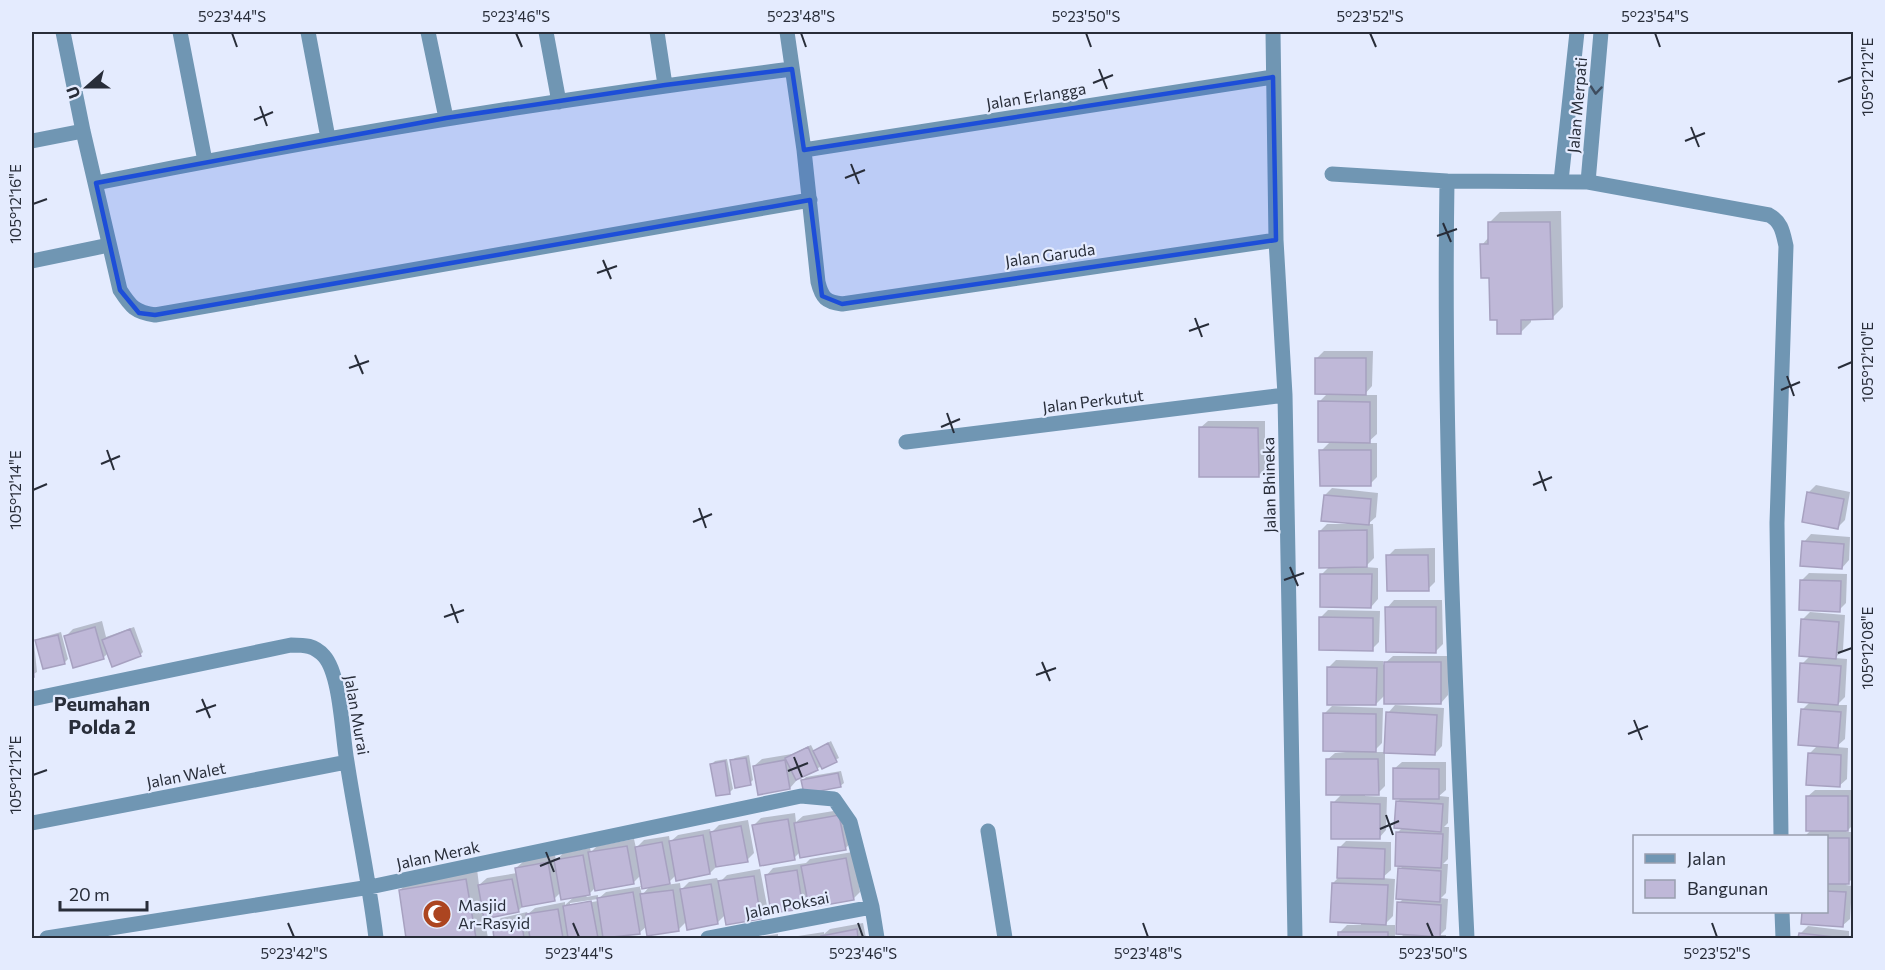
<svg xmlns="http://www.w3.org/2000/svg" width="1885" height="970" viewBox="0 0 1885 970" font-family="Commissioner,sans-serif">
	<rect width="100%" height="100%" fill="#e4ebfe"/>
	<path fill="#0003" fill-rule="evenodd" d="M1561,211L1563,307L1552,318H1531V322L1520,333L1499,319L1491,276L1482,245L1489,237V223L1500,212Z
		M1324,351H1373L1372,386L1364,395H1377V434L1367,443H1377V477L1370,484L1321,451L1331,441L1320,401L1329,392L1317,358Z
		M1208,421H1265V469L1258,476L1200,428Z
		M1816,485L1850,492L1845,520L1838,527L1808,493Z
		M1332,488L1378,493L1376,517L1368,524H1373L1374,558L1365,567L1378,568V599L1371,607L1322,574L1330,566L1320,531L1327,524H1349L1325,495Z
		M1811,534L1850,537L1849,560L1842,568L1804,542Z
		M1435,548V582L1428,589L1388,556L1395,549Z
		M1809,573L1847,574L1846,603L1839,610L1802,580Z
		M1394,600H1442L1443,644L1436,651L1387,608Z
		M1328,610L1380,611L1379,642L1372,649L1321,617Z
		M1810,612L1845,615L1843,650L1835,658L1847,659L1845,697L1837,705H1847L1845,739L1836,747L1848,748L1847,779L1839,786L1809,754L1818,745L1802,710L1810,702L1802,664L1810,656L1802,620Z
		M102,621L106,637L134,627L143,652L140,655L108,653L103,658L66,636L73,629Z
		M61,632L68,659L65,662L44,667L37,641L40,638Z
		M34,643L37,672L32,675V644Z
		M1393,656H1448V695L1441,703L1386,694L1376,704L1328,668L1336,660L1383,661V665Z
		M1395,705L1444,708L1442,746L1435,754L1388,713Z
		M1332,706L1383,708L1382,743L1373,752H1385V786L1378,793L1365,794V796L1387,797L1386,830L1379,838L1333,803L1342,794L1327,760L1335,753L1346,752V750L1324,714Z
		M831,741L839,758L797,778V780L790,788L754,766L762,759L792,754L811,745L814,751Z
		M749,755L753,780L750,783L731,761L735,758Z
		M727,759L733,789L730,792L712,764L715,761Z
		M1402,762H1446V790L1439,796L1449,797L1448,823L1444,827H1449L1448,859L1443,864H1448L1446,893L1441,898L1448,899L1446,929L1440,935H1446V938H1400L1405,933L1399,903L1404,898L1400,869L1404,865L1398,832L1403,827L1397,802L1402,797L1394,769Z
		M841,771L844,783L840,786L803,780L806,777Z
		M1815,790H1854V824L1846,832H1854V877L1846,885L1852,886L1850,919L1842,926L1803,923L1804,912H1826V836H1805L1812,829L1807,797Z
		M846,809L852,841L845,849L800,852L794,858L754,825L761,818L795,813L796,822L803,816Z
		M748,820L754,853L747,860L717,866L710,873L677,874L666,885L680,883L681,890L689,882L717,878L719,883L727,875L760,869L768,911L760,918L726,914L717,923L687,921L678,930L647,926L639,933L604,938V935L601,938H496L493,925L501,918L527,912L528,914L535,908L565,902V905L575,896L561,892L554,899L524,905L518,911L484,917L488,938H408L400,890L411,879L477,869L479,885L487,878L517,873L516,868L524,861L555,855L556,861L563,853L590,848L591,852L597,846L634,839L636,848L644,840L669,836L670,842L678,835L710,829L711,833L719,825ZM641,875L643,886L606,892L598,899V895L586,897L596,887L633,883ZM651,885L642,895L640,887ZM598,899V901L570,906V903Z
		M1346,841L1391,842V870L1382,878L1395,879L1393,916L1384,925H1395V938H1340V932L1347,925H1361V922L1333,883L1338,878L1339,848Z
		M853,852L860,892L853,899L809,901L802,907L766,876L773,868L806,863L810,859Z
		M863,923L866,938H795L798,936L824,932V934L830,929Z
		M1808,926L1849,931V938H1800V934Z
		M778,934V938H749Z"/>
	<path fill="#bfb8d8" stroke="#a7a1c0" stroke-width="1.5" d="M1488,222H1550L1553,319L1521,320V334H1497V320H1490L1489,278H1481L1480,244H1488Z
		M1315,358H1366V395L1315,394Z
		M1318,401L1370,402V443L1318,442Z
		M1199,427L1258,428L1259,477H1199Z
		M1319,450H1371V486H1320Z
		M1807,492L1844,499L1838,529L1802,522Z
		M1324,495L1371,499L1369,525L1321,521Z
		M1367,530V567L1319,568V531Z
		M1802,541L1844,544L1842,569L1800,566Z
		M1386,555H1428L1429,591H1387Z
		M1320,574H1372L1371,608L1320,607Z
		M1800,580L1841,581L1840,612L1799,610Z
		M1385,607H1436V653L1386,652Z
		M1319,617L1373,618V651L1319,650Z
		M1801,619L1839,622L1836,659L1799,656Z
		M95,627L104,659L73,668L64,636Z
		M130,629L141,656L112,667L102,640Z
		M58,635L65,664L43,669L35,640Z
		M32,647L34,677H32Z
		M1384,662H1441V704H1384Z
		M1800,663L1841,666L1838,705L1798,702Z
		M1327,667L1377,668L1376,705H1327Z
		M1801,709L1841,712L1838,748L1798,745Z
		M1386,712L1437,715L1435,755L1384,753Z
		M1323,713L1376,714V752L1323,751Z
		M828,743L837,762L822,769L813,751Z
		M808,747L818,770L796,780L785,758Z
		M1808,753L1841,755L1840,787L1806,785Z
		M746,758L751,785L735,788L730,760Z
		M1326,759H1378L1379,795H1326Z
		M785,760L790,789L758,795L753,766Z
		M725,761L730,794L716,796L710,764Z
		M1393,768L1439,769V799H1393Z
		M838,773L841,787L804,794L801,780Z
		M1806,796H1848V831H1806Z
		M1396,801L1443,804L1441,832L1394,828Z
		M1331,802L1380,804V839H1331Z
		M839,815L846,850L800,858L794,823Z
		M788,819L795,860L760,866L752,825Z
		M741,826L748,862L716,867L710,832Z
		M1396,832L1443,834L1441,868L1395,866Z
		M703,835L710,874L676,881L669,841Z
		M1826,838H1849V884H1826Z
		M662,842L670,884L642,889L635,847Z
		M627,846L634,884L595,891L588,852Z
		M1338,847L1385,849L1384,879L1337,878Z
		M583,855L590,895L561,900L554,860Z
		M846,858L854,900L809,908L801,866Z
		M548,862L555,901L522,907L515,868Z
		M1398,868L1441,871L1440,902L1396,899Z
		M797,870L803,909L771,913L765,875Z
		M754,876L761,919L726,925L718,881Z
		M466,879L476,938H406L399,890Z
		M512,879L519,912L484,919L478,885Z
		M1332,883L1388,885L1386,925L1330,922Z
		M711,884L718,924L687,930L680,889Z
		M673,890L679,931L647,936L640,894Z
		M1826,891L1846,892L1843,927L1801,924L1802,912H1826Z
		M633,892L640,934L603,938L597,898Z
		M591,901L598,938H568L563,906Z
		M1397,902L1441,905L1440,937L1396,934Z
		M558,909L563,938H530L526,914Z
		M521,919L524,938H494L492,924Z
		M857,929L858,938H822L821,936Z
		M1338,932H1388V938H1338Z
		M1799,933L1843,938H1798Z"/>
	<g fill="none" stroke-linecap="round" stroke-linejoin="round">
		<path stroke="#7096b3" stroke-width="15" d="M63,32L83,131L120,290C131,307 135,312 155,315L810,200
			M180,32L205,161
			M308,32L328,138
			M428,32L446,118
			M546,32L559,102
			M657,32L665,85
			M787,32L804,150L818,282C822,298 826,302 842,304L1276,240
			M1273,32L1276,240L1285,395L1295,938
			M32,141L83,131
			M804,150L1273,77
			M1332,174L1447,181
			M1561,181L1577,32
			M1588,182L1601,32
			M96,183C327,136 558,99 792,69
			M32,261L109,245
			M906,442L1285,395
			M32,699L291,645C305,645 314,645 324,656C341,675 342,736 347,762C356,821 369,879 376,938
			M32,823L347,762
			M988,831L1005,938
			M1782,912L1783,938
			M47,938L370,887L801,796L834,799L850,822L872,907L877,938
			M708,938L872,907
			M1467,938C1455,686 1443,434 1447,181L1588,182L1769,215C1782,222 1783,233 1786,246L1777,523L1781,836"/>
	</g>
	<defs><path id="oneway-chevron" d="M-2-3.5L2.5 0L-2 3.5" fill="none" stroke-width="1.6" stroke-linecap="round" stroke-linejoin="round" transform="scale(1.5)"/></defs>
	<use stroke="#3e4c5e" href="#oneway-chevron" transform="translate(1596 90) rotate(95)"/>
	<path fill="#1d4ed8" fill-opacity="0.2" stroke="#1d4ed8" stroke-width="4.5" stroke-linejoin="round" d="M792,69L804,150L1273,77L1276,240L842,304L822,296L810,200L155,315L139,313L120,290L96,183L446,118L665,85Z"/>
	<path fill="none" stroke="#282d39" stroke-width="2" d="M232,33L237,47M516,33L522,47M801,33L806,47M1086,33L1091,47M1370,33L1376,47M1655,33L1660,47M1099,69L1107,89M1838,82L1852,77M1093,83L1113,75M260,106L267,126M254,120L273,112M1691,127L1699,147M1685,141L1705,133M851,164L859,184M845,178L865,170M33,204L47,199M1443,223L1451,242M1437,236L1457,229M603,260L611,279M597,273L617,266M1195,318L1202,337M1189,331L1209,324M355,355L363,374M349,368L369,361M1838,368L1852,362M1787,376L1794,396M1781,390L1800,382M947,413L954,433M941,427L960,419M107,450L114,470M101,464L120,456M1539,471L1546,491M1533,485L1552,477M33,490L47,484M699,508L706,528M693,522L712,514M1290,567L1298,586M1284,580L1304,573M451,604L458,623M444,617L464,610M1838,653L1852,648M1042,662L1050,681M1036,675L1056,668M202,699L210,718M196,712L216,705M1634,720L1642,740M1628,734L1648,726M794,757L802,777M788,771L808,763M33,775L47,770M1386,815L1393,835M1380,829L1399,821M546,852L554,872M540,866L560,858M288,923L294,937M573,923L579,937M858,923L863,937M1143,923L1148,937M1427,923L1433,937M1712,923L1717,937"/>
	<defs>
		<g id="mosque-disc" transform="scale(1.5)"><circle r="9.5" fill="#ac4520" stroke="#e4ebfe"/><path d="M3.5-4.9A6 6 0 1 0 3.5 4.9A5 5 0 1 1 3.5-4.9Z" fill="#fff"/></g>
	</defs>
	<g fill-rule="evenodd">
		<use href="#mosque-disc" x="437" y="914"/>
	</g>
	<g text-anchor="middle" stroke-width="4.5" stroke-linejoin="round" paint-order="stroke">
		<g font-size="16" fill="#282d39" stroke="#e4ebfe">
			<text transform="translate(1036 96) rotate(-9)" y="6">Jalan Erlangga</text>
			<text transform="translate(1577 105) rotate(-85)" y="6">Jalan Merpati</text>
			<text transform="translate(1050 255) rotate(-8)" y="6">Jalan Garuda</text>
			<text transform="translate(1093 401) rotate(-7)" y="6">Jalan Perkutut</text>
			<text transform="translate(1269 485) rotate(-91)" y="6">Jalan Bhineka</text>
			<text transform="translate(357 715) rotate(80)" y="6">Jalan Murai</text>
			<text transform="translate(186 775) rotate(-11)" y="6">Jalan Walet</text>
			<text transform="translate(438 855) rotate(-12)" y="6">Jalan Merak</text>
			<text transform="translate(787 905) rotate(-11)" y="6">Jalan Poksai</text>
		</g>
		<g font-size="16" fill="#282d39" stroke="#e4ebfe" text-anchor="start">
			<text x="458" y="911">Masjid<tspan x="458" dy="18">Ar-Rasyid</tspan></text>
		</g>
		<g font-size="20" font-weight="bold" fill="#282d39" stroke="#e4ebfe">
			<text x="102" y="711">Peumahan<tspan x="102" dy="23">Polda 2</tspan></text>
		</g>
	</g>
	<rect width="1885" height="970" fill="none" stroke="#e4ebfe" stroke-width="66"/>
	<rect x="1633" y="835" width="195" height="78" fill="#e4ebfe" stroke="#999faf" stroke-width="1.5"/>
	<rect x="1645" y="854" width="30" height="9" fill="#7096b3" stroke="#999faf" stroke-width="1.5"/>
	<text x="1687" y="865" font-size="18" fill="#282d39">Jalan</text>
	<rect x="1645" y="880" width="30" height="18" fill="#bfb8d8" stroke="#999faf" stroke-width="1.5"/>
	<text x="1687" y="895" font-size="18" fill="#282d39">Bangunan</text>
	<g transform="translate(87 87) rotate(249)" stroke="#e4ebfe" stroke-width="4.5" paint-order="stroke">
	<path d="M0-4.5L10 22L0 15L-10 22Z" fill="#282d39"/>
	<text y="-9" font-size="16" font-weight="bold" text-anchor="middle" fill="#282d39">U</text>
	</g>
	<path d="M60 901v9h87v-9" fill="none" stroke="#282d39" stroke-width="3"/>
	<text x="69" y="901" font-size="18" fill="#282d39" stroke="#e4ebfe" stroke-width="4.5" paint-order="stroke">20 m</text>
	<rect x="33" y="33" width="1819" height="904" fill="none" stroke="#282d39" stroke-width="2"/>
	<g font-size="15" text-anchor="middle" fill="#282d39">
		<text x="232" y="22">5°23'44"S</text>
		<text x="516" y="22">5°23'46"S</text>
		<text x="801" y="22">5°23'48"S</text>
		<text x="1086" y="22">5°23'50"S</text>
		<text x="1370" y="22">5°23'52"S</text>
		<text x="1655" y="22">5°23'54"S</text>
		<text transform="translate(1868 77) rotate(-90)" y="5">105°12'12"E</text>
		<text transform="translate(16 204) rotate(-90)" y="5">105°12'16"E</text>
		<text transform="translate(1868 362) rotate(-90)" y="5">105°12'10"E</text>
		<text transform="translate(16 490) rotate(-90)" y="5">105°12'14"E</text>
		<text transform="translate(1868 648) rotate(-90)" y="5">105°12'08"E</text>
		<text transform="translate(16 775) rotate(-90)" y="5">105°12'12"E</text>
		<text x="294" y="959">5°23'42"S</text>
		<text x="579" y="959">5°23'44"S</text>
		<text x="863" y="959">5°23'46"S</text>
		<text x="1148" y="959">5°23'48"S</text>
		<text x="1433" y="959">5°23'50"S</text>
		<text x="1717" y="959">5°23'52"S</text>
	</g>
</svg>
